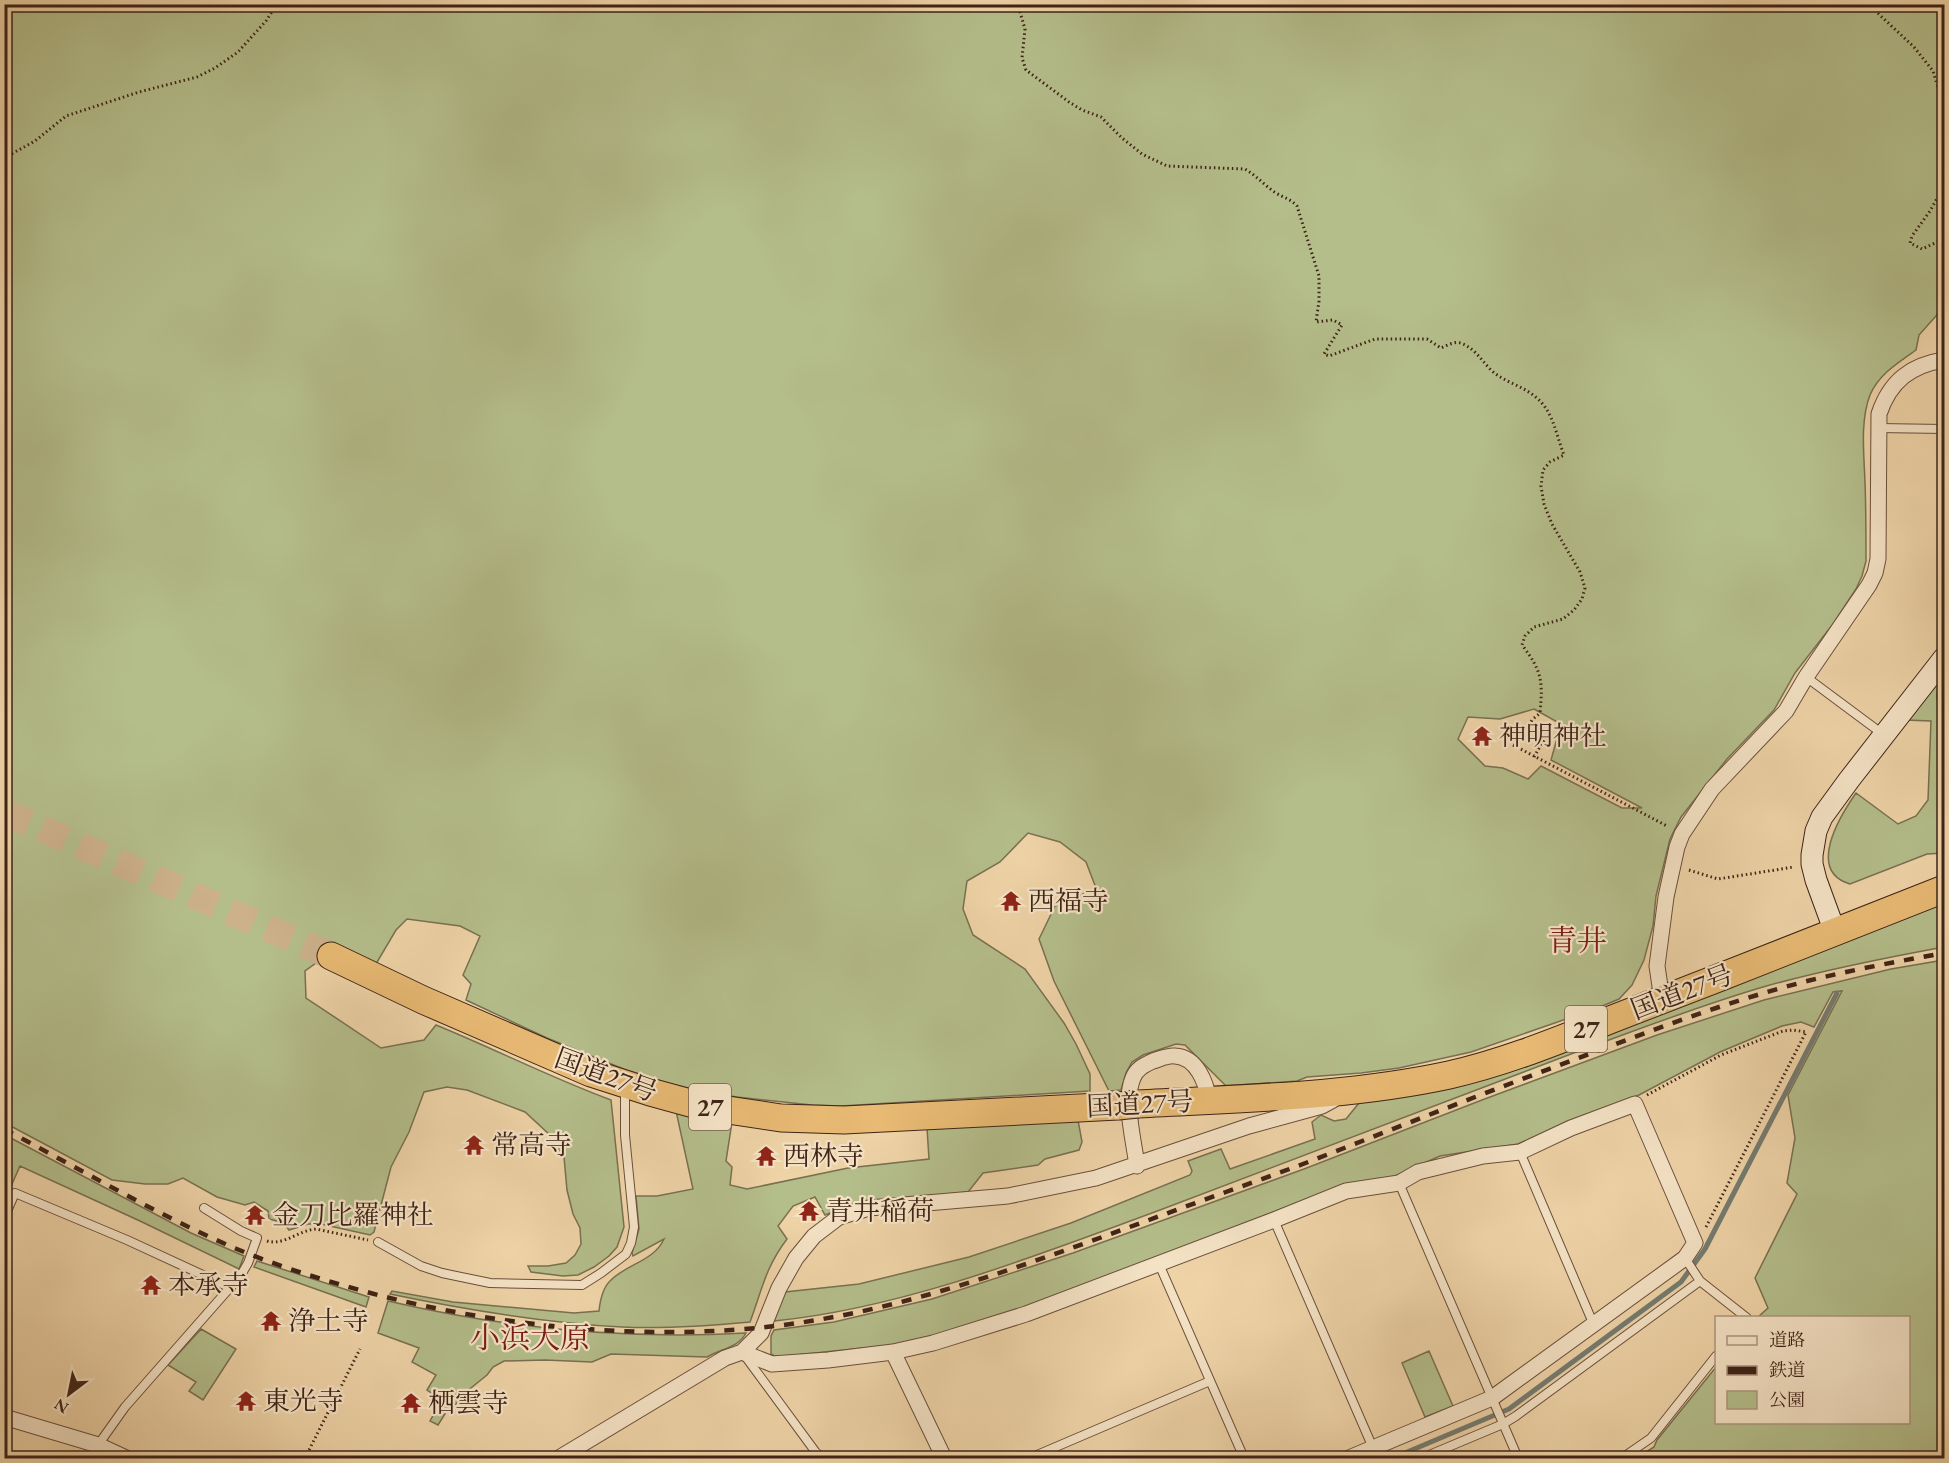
<svg xmlns="http://www.w3.org/2000/svg" width="1949" height="1463" viewBox="0 0 1949 1463" font-family="'EB Garamond','Noto Serif JP',serif">
	<rect width="100%" height="100%" fill="#efd4a8"/>
	<filter id="stains"><feTurbulence type="fractalNoise" baseFrequency=".00333" numOctaves="4"/><feColorMatrix values="0 0 0 0 .2 0 0 0 0 .09 0 0 0 0 .02 0 0 0 .5 -.17"/></filter>
	<radialGradient id="worn" r=".72"><stop offset=".6" stop-color="#630" stop-opacity="0"/><stop offset="1" stop-color="#630" stop-opacity=".3"/></radialGradient>
	<path fill="#b4be8b" stroke="#797051" stroke-width="1.5" fill-rule="evenodd" d="M4,5H1944V307L1919,335L1916,350C1899,362 1879,374 1870,395C1860,421 1864,454 1865,482C1866,508 1866,535 1866,561L1862,576L1856,589L1833,624L1795,673L1774,710L1727,759L1681,817L1670,839L1656,896L1653,926L1644,960L1632,985L1619,999L1595,1009L1471,1052L1399,1068L1361,1073L1307,1077L1297,1081L1226,1086L1185,1045L1176,1044L1143,1055L1132,1062L1126,1073L1121,1090L1109,1091L1054,981L1039,939L1055,906L1096,888L1086,862L1060,842L1028,833L1000,862L967,881L963,909L973,935L1025,969L1064,1023L1076,1044L1090,1074V1091L841,1106L812,1105L737,1097L705,1092L667,1083L626,1070L547,1038L466,1000L471,984L463,975L480,936L460,926L407,919L396,930L376,964L319,961L305,971L306,998L381,1048L424,1040L436,1025C495,1049 551,1078 611,1100L624,1227L617,1247L609,1256L594,1267L578,1275L563,1276L531,1272L528,1266H548L566,1263L575,1255L581,1244L580,1228L573,1214L567,1190L564,1157L551,1136L525,1112L467,1090L447,1087L424,1092L409,1132L391,1167L374,1232L370,1235L321,1224H308L289,1230L284,1223L269,1219L268,1211L254,1202L245,1205L217,1197L183,1178L168,1184H145L112,1180L5,1123ZM1534,709L1561,724L1551,760L1642,808H1622L1541,766L1528,779L1503,768L1485,766L1458,739L1468,717L1500,719Z
		M1944,671V679L1937,692V699L1944,726V853L1927,854L1850,884C1806,871 1840,816 1856,793L1898,824L1916,816L1928,800L1931,721L1906,720Z
		M1944,903V947C1884,958 1823,970 1763,987C1698,1006 1634,1031 1571,1054C1433,1105 1297,1159 1160,1210C1038,1255 904,1308 774,1321L785,1292L859,1284L969,1257L1071,1223L1190,1175L1192,1171L1188,1161L1221,1149L1230,1169L1315,1139L1312,1122L1321,1115L1334,1121L1346,1119L1359,1103Z
		M1944,960V1458H1637L1654,1447L1657,1440L1716,1367V1422H1908V1318L1758,1317L1768,1308L1755,1278L1797,1194L1787,1183L1795,1138L1788,1095L1842,991L1833,992L1814,1027L1801,1022L1782,1026L1720,1052L1639,1095L1568,1121L1518,1144L1440,1156L1388,1179L1346,1184L1024,1308L960,1329L892,1345L776,1357L771,1354V1336L774,1330L834,1322L932,1299L1073,1253L1304,1169L1482,1100L1657,1035L1764,1000L1891,969Z
		M676,1111L732,1122L726,1161L732,1167L730,1185L747,1189L848,1168L929,1159L927,1128L1078,1120L1082,1142L1079,1150L1045,1159L1038,1165L983,1173L968,1192L858,1202L825,1215L815,1197L793,1206L778,1226L787,1239C765,1268 762,1290 750,1322C707,1326 664,1329 622,1327C544,1323 467,1310 390,1294L392,1291L453,1302L507,1307L574,1313L599,1311C600,1301 602,1288 611,1280C627,1264 654,1261 664,1239L633,1256L632,1253L639,1229L636,1196H657L693,1189Z
		M5,1135L191,1233L244,1256L239,1269L140,1221L20,1166L5,1200Z
		M257,1261L369,1297L366,1307L254,1267Z
		M388,1301C508,1329 623,1340 746,1333C738,1348 722,1348 707,1357L611,1354L592,1362L545,1360L504,1361L493,1367L487,1375L466,1392L451,1410L448,1409L438,1425L430,1421L442,1400L427,1390L436,1375L412,1362L419,1348L378,1333Z
		M201,1329L236,1349L203,1400L189,1391L196,1382L168,1365Z
		M1429,1351L1453,1406L1425,1417L1402,1363Z"/>
	<g fill="none" stroke-linecap="round" stroke-linejoin="round">
		<path stroke="#757c71" stroke-width="5" d="M1944,686L1941,696L1944,715
			M1393,1458L1509,1409L1681,1282L1705,1249L1837,993"/>
		<path stroke="#ccb18b" stroke-width="27" stroke-dasharray="27 14" stroke-linecap="butt" d="M4,812L331,956"/>
		<g stroke="#6a4f3b" stroke-width="10">
			<path id="lane" d="M1878,428L1944,429
				M1806,677L1884,735
				M1520,1152L1593,1323
				M1399,1183L1518,1458
				M4,1218L15,1193L127,1240L231,1288
				M1274,1220L1373,1448
				M378,1242L421,1266L442,1273L490,1283L582,1285L601,1273L626,1254L631,1243L634,1227L625,1135V1089
				M1685,1258L1700,1281L1747,1318
				M1159,1264L1244,1458
				M745,1356L820,1458
				M98,1445L125,1407L241,1275L248,1263L257,1238L241,1231L204,1208
				M808,1458L817,1453
				M1030,1458L1210,1381
				M1422,1458L1503,1424L1516,1416L1700,1281
				M1622,1458L1651,1438L1716,1356"/>
		</g>
		<g stroke="#6a4f3b" stroke-width="17">
			<path id="street" d="M1662,1000L1657,966L1666,897L1677,847L1682,834L1712,789L1786,711L1806,677L1869,585L1875,573L1878,559L1879,414C1890,381 1911,365 1944,360
				M1137,1166C1134,1141 1123,1101 1133,1078C1136,1069 1144,1065 1153,1061C1160,1059 1168,1055 1175,1056C1197,1057 1206,1083 1209,1100
				M742,1352L772,1364L828,1360L893,1352L933,1343L1026,1314L1274,1220L1346,1191L1399,1183L1418,1172L1483,1156L1520,1152L1571,1128L1635,1104L1695,1243L1685,1258L1492,1398L1349,1458
				M893,1352L944,1458
				M4,1417L98,1445L126,1458
				M559,1458L725,1358L742,1352L761,1333L779,1288L796,1258L814,1236L839,1217L869,1208L1008,1196L1096,1178L1249,1126L1322,1106L1333,1100"/>
		</g>
		<g stroke="#3e2317" stroke-width="23">
			<path id="secondary" d="M1835,932L1816,880L1812,864V855L1816,831L1822,817L1849,780L1944,658"/>
		</g>
		<g stroke="#3e2317" stroke-width="29">
			<path id="highway" d="M331,956L423,1000L591,1073L650,1092L701,1106L781,1118L844,1120L1118,1106
				M1138,1104C1242,1098 1347,1097 1449,1075C1512,1061 1573,1034 1633,1011C1737,971 1841,930 1944,889"/>
		</g>
		<path stroke="#3e2317" stroke-width="3" stroke-dasharray="1.5 3" stroke-linecap="butt" d="M1015,4L1020,12L1025,29L1022,58L1026,70L1069,102L1082,110L1101,117L1122,138L1142,154L1167,166L1245,169C1257,176 1265,186 1276,193C1284,198 1291,199 1297,206L1319,276V301L1316,322L1333,320L1342,325L1324,354L1329,356L1375,339H1427L1441,348C1448,345 1456,340 1463,344C1475,349 1482,361 1491,370C1507,385 1530,386 1545,407C1554,419 1558,440 1564,455L1550,462L1543,470L1541,486L1544,504L1552,524L1580,572L1585,588L1582,599L1574,610L1563,619L1534,627L1525,636L1522,645C1542,671 1543,681 1540,713L1532,720L1517,747
			M1868,4L1914,47L1933,71L1940,94L1943,188L1930,211L1912,236L1910,243L1922,249L1944,239
			M4,158L35,141L66,116L139,92L197,77L215,68L238,52L266,21L273,10L281,4
			M1513,745L1667,826
			M1534,757L1548,733
			M1689,870L1718,879L1794,867
			M1647,1095L1721,1055L1783,1031L1793,1030L1806,1032L1706,1227
			M267,1241C284,1246 299,1230 316,1229L368,1240
			M305,1458L360,1349"/>
		<use href="#lane" stroke="#f5e3c6" stroke-width="8"/>
		<use href="#street" stroke="#f5e3c6" stroke-width="15"/>
		<use href="#secondary" stroke="#f5e3c6" stroke-width="21"/>
		<use href="#highway" stroke="#e8ba74" stroke-width="27"/>
		<path stroke="#3e2317" stroke-width="4.5" stroke-dasharray="10 10" stroke-linecap="butt" d="M4,1129C80,1169 154,1213 232,1247C279,1267 329,1282 378,1295C502,1327 648,1341 775,1326C904,1311 1028,1264 1149,1220C1200,1201 1252,1183 1303,1164C1386,1132 1468,1099 1552,1068C1622,1042 1692,1014 1764,993C1823,975 1884,964 1944,953"/>
		<g stroke="#3e2317" stroke-width="29" stroke-linecap="butt">
			<path id="highway-bridge" d="M1118,1106L1138,1104"/>
		</g>
		<use href="#highway-bridge" stroke="#e8ba74" stroke-width="27"/>
	</g>
	<defs>
		<g id="temple-bare" transform="scale(1.62)"><path d="M0-6L5-2H3V0L6.5 2.5H4V6H1.5V3h-3V6H-4V2.5H-6.5L-3 0V-2H-5Z" fill="#8f2418" stroke="#f5e3c6" stroke-width="2.5" paint-order="stroke"/></g>
	</defs>
	<g fill-rule="evenodd">
		<use href="#temple-bare" x="1482" y="736"/>
		<use href="#temple-bare" x="1011" y="901"/>
		<use href="#temple-bare" x="474" y="1145"/>
		<use href="#temple-bare" x="766" y="1156"/>
		<use href="#temple-bare" x="809" y="1211"/>
		<use href="#temple-bare" x="255" y="1215"/>
		<use href="#temple-bare" x="151" y="1285"/>
		<use href="#temple-bare" x="271" y="1321"/>
		<use href="#temple-bare" x="246" y="1401"/>
		<use href="#temple-bare" x="411" y="1403"/>
	</g>
	<g text-anchor="middle" stroke-width="4.5" stroke-linejoin="round" paint-order="stroke">
		<g fill="#f5e3c6" stroke="#755d4c" stroke-width="1.5">
			<rect x="1565" y="1006" width="42" height="46" rx="4.5"/>
			<rect x="689" y="1084" width="42" height="46" rx="4.5"/>
		</g>
		<g font-size="26" font-weight="bold" fill="#3e2317">
			<text x="1586" y="1038">27</text>
			<text x="710" y="1116">27</text>
		</g>
		<g font-size="27" fill="#3e2317" stroke="#f5e3c6" text-anchor="start">
			<text x="1499" y="745">神明神社</text>
			<text x="1028" y="910">西福寺</text>
			<text x="491" y="1154">常高寺</text>
			<text x="783" y="1165">西林寺</text>
			<text x="826" y="1220">青井稲荷</text>
			<text x="272" y="1224">金刀比羅神社</text>
			<text x="168" y="1294">本承寺</text>
			<text x="288" y="1330">浄土寺</text>
			<text x="263" y="1410">東光寺</text>
			<text x="428" y="1412">栖雲寺</text>
		</g>
		<g font-size="27" fill="#3e2317" stroke="#f5e3c6">
			<text transform="translate(1682 992) rotate(-21)" y="9">国道27号</text>
			<text transform="translate(606 1075) rotate(20)" y="9">国道27号</text>
			<text transform="translate(1140 1104) rotate(-3)" y="9">国道27号</text>
		</g>
		<g font-size="30" fill="#7a1f14" stroke="#f5e3c6">
			<text x="1577" y="951">青井</text>
			<text x="530" y="1348">小浜大原</text>
		</g>
	</g>
	<rect width="1949" height="1463" fill="none" stroke="#efd4a8" stroke-width="24"/>
	<rect x="6" y="6" width="1937" height="1451" fill="none" stroke="#3e2317" stroke-width="3"/>
	<rect x="12" y="12" width="1925" height="1439" fill="none" stroke="#3e2317" stroke-width="1.5"/>
	<rect x="1715" y="1316" width="195" height="108" fill="#f5e3c6" stroke="#ac9680" stroke-width="1.5"/>
	<rect x="1727" y="1336" width="30" height="9" fill="#f5e3c6" stroke="#ac9680" stroke-width="1.5"/>
	<text x="1769" y="1346" font-size="18" fill="#3e2317">道路</text>
	<rect x="1727" y="1366" width="30" height="9" fill="#3e2317" stroke="#ac9680" stroke-width="1.5"/>
	<text x="1769" y="1376" font-size="18" fill="#3e2317">鉄道</text>
	<rect x="1727" y="1391" width="30" height="18" fill="#b4be8b" stroke="#ac9680" stroke-width="1.5"/>
	<text x="1769" y="1406" font-size="18" fill="#3e2317">公園</text>
	<g transform="translate(69 1394) rotate(212)" stroke="#f5e3c6" stroke-width="4.5" paint-order="stroke">
	<path d="M0-4.5L10 22L0 15L-10 22Z" fill="#3e2317"/>
	<text y="-9" font-size="16" font-weight="bold" text-anchor="middle" fill="#3e2317">N</text>
	</g>
	<rect width="100%" height="100%" filter="url(#stains)"/>
	<rect width="100%" height="100%" fill="url(#worn)"/>
</svg>
